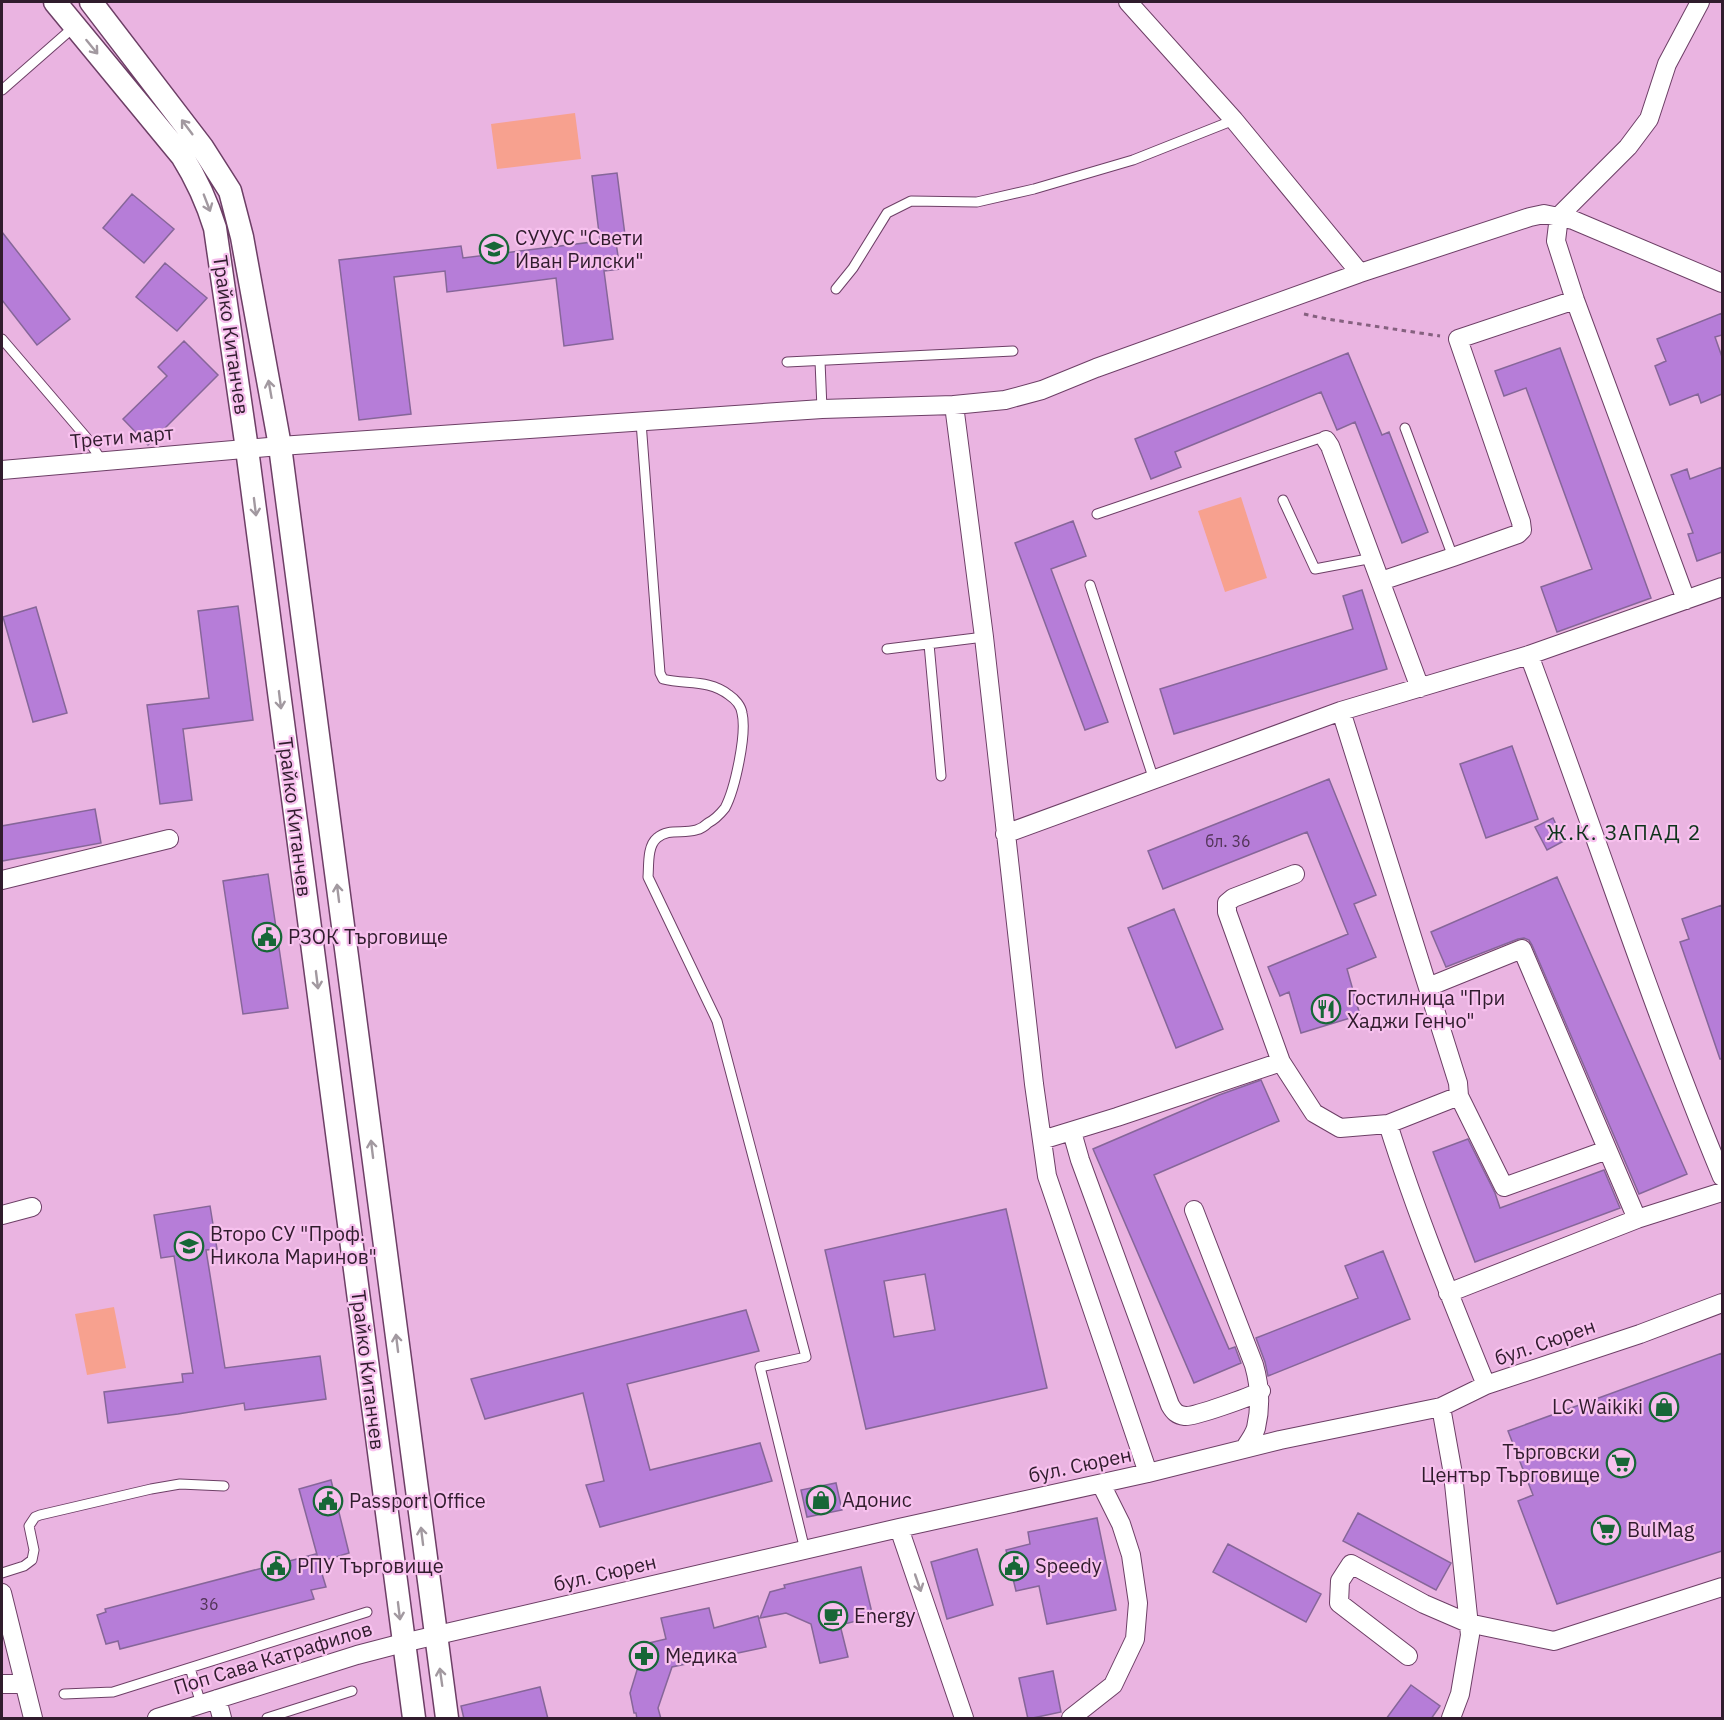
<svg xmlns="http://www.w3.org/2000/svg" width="1724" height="1720" viewBox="0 0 1724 1720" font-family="'IBM Plex Sans',sans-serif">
	<rect width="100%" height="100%" fill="#eab4e1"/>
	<path fill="#f7a18f" d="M575,113L581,159L497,169L491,124Z
		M1241,497L1267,578L1225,592L1198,511Z
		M114,1307L126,1368L87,1375L75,1314Z"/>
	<path fill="#b67dd8" stroke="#866699" stroke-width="1.5" fill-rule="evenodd" d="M617,173L625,235L615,236L620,269L604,271L613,339L564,346L556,278L447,292L445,271L394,277L411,414L359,420L339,260L461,246L463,258L600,241L592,176Z
		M132,194L174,229L144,263L103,228Z
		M2,232L70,319L37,345L2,300Z
		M165,263L207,298L177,331L136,297Z
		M1722,313V335L1715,337L1722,357V394L1701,403L1698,394L1670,405L1655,366L1666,361L1657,339Z
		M184,341L218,375L148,445L123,419L167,376L158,367Z
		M1560,348L1651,598L1557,632L1541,587L1592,569L1526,388L1504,396L1495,371Z
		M1348,353L1382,435L1389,432L1428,532L1402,543L1355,422L1337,430L1321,392L1175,452L1181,467L1151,479L1135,439Z
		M1722,467V552L1697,561L1688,534L1693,533L1671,475L1687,469L1690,479Z
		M1073,521L1086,556L1051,569L1108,722L1085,730L1015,543Z
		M1362,590L1387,669L1174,734L1160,689L1353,629L1343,596Z
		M238,606L253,720L183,729L192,800L160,804L147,705L209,698L198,611Z
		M36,607L67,713L33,722L3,617Z
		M1512,746L1538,819L1486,838L1460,764Z
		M1329,779L1376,895L1354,904L1376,957L1347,969L1360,1015L1301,1033L1289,992L1280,996L1268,967L1348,934L1307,832L1163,889L1148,851Z
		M95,809L101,843L2,861V826Z
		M1553,818L1564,841L1547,850L1535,827Z
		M268,874L288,1008L243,1014L223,881Z
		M1557,877L1687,1174L1639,1194L1532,945L1529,940L1524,938L1518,939L1446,967L1431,932Z
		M1722,905V1059H1720L1680,942L1689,939L1682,919Z
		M1174,909L1223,1029L1176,1048L1128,928Z
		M1261,1080L1279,1121L1154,1175L1229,1349L1235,1347L1241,1363L1194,1383L1093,1149L1219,1095Z
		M1468,1139L1495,1193L1500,1208L1604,1170L1620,1208L1475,1262L1433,1152Z
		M210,1206L217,1249L206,1250L225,1368L320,1356L326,1399L245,1410L244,1403L178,1414L108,1423L104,1392L183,1382L182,1374L193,1373L174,1256L161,1258L154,1215Z
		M1006,1209L1047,1388L866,1429L825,1250ZM925,1274L935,1330L894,1337L884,1281Z
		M1383,1251L1410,1319L1268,1376L1265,1362L1256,1338L1358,1298L1345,1266Z
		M746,1310L759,1351L627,1384L650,1470L760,1443L772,1481L600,1527L586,1485L604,1481L583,1393L485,1419L471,1379Z
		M1722,1353V1551L1557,1604L1518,1501L1533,1495L1508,1431Z
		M331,1480L349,1553L319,1562L299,1489Z
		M836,1483L842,1510L807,1517L801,1490Z
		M1358,1513L1451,1563L1436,1590L1343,1541Z
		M1097,1518L1116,1610L1047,1624L1039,1586L1016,1591L1006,1550L1030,1544L1028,1532Z
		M1228,1544L1321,1594L1306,1622L1213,1572Z
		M977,1549L993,1605L947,1619L931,1562Z
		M316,1554L326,1587L311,1590L314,1599L120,1649L118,1641L106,1644L97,1615L106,1612L105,1609Z
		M861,1567L873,1617L840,1625L848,1657L820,1663L811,1624L786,1613L760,1618L770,1592L785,1588L784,1585Z
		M709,1608L714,1628L758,1616L766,1647L672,1667L658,1708L661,1719H637L636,1713H634L630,1693L645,1644L666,1639L661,1618Z
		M1053,1671L1061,1712L1028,1719L1019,1678Z
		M1411,1685L1440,1706L1431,1719H1386Z
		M540,1687L548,1719H464L461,1706Z"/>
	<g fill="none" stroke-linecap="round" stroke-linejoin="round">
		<g stroke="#6d3f66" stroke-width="11">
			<path id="service" d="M2,90L75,26
				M836,289L853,268L887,213L911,201L977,202L1034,189L1133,160L1234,120
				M2,339L86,437L102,461
				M820,361L822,409
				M787,362L1013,351
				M641,422L660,673L663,679C686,685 708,679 729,695C735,699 741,706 742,713C747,734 735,789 725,808C721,813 714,820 708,823C705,826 700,829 696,830C683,834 668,828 657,838C647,846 649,866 648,877L717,1021L806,1357L760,1367L805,1550
				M1405,428L1453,557
				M1283,500L1315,569L1373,558
				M1097,514L1320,438L1326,440
				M1090,585L1154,780
				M929,644L941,776
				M887,649L984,637
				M2,1573L24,1566L32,1560L34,1550L29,1526L35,1517L40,1515L151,1489L180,1484L224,1486
				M190,1668L201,1704
				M64,1694L113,1692L367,1612
				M267,1718L352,1691"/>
		</g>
		<g stroke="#6d3f66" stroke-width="20">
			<path id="minor" d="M1128,2L1234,120L1360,273
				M954,405L984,637L1034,1084L1047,1176L1148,1473
				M1326,440L1330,446L1420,688
				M2,470L280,446L822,409L954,405L1005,400L1042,390L1096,368L1360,273L1530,217L1544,214L1573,220L1722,283
				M1381,581L1453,557L1518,534L1522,530L1521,522L1458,339L1575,300
				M1686,600L1575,300L1556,241L1559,216L1628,147L1649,119L1667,64L1700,2
				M1529,655C1594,829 1651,1006 1722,1177
				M1341,711L1458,1083L1459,1096L1504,1187L1607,1150
				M1005,834L1341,711L1529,655L1722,587
				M1295,874L1233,898L1227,903V912L1281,1062L1314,1113L1340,1128L1388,1124L1459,1096
				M2,880L169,839
				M1428,987L1522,949L1637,1219L1448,1293
				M1388,1124C1416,1213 1451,1299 1486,1385
				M1072,1132L1080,1160L1170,1405C1174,1412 1177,1415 1185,1416C1194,1417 1250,1397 1261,1391
				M1042,1140L1117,1117L1281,1062
				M1194,1210L1254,1365C1260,1386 1261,1407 1256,1428C1254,1435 1248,1443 1244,1449
				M2,1215L32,1207
				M1637,1219L1722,1192
				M1441,1407L1453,1474L1470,1635L1460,1694L1451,1718
				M899,1528L964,1718
				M2,1593L33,1718
				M1408,1656L1339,1603L1340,1581L1351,1564L1424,1604L1468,1623L1554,1641L1722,1587
				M2,1684H24
				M217,1699L222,1718
				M157,1718L357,1655L403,1643L899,1528L1148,1473L1280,1440L1441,1407L1486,1385L1640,1334L1722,1303
				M1071,1718L1113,1685L1135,1639L1138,1603L1131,1555L1121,1524L1101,1484"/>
		</g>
		<g stroke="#6d3f66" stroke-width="25">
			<path id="tertiary" d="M55,2L182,156C197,180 207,202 215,228L247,449L414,1718
				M91,2L202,147L230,191L242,237L280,446L447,1718"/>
		</g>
		<path stroke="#85617f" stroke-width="3" stroke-dasharray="4.5 4.5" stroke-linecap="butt" d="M1304,314L1327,319L1440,336"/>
		<use href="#service" stroke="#fff" stroke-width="9"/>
		<use href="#minor" stroke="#fff" stroke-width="18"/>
		<use href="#tertiary" stroke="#fff" stroke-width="22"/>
	</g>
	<defs><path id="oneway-shaft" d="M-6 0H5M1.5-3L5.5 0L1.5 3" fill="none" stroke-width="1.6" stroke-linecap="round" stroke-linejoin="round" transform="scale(1.5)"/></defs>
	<g stroke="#a299a0">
		<use href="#oneway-shaft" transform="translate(92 47) rotate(51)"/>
		<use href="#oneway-shaft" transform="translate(187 127) rotate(-127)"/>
		<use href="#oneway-shaft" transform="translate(207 203) rotate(69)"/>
		<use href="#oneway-shaft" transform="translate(270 389) rotate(-100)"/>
		<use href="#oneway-shaft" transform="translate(255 507) rotate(83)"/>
		<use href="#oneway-shaft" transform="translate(280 700) rotate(83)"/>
		<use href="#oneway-shaft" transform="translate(338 893) rotate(-97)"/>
		<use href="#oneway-shaft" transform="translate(317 980) rotate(83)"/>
		<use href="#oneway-shaft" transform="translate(372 1149) rotate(-97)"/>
		<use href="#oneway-shaft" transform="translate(397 1343) rotate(-97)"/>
		<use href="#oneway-shaft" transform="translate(422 1536) rotate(-97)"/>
		<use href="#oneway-shaft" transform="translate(918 1583) rotate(71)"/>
		<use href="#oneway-shaft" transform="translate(399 1611) rotate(83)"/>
		<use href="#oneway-shaft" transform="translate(441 1677) rotate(-98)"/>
	</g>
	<defs>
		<g id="school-ring" transform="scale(1.5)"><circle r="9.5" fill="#f7c1ee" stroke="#176737" stroke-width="1.5"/><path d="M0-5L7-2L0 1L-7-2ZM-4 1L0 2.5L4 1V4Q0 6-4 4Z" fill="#176737"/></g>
		<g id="civic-ring" transform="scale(1.5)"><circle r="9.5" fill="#f7c1ee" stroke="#176737" stroke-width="1.5"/><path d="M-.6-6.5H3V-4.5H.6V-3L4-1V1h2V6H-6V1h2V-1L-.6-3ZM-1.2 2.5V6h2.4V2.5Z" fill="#176737"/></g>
		<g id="restaurant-ring" transform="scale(1.5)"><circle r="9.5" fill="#f7c1ee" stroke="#176737" stroke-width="1.5"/><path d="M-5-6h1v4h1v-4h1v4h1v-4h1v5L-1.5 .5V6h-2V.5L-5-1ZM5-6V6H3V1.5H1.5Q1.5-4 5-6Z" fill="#176737"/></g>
		<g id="shop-ring" transform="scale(1.5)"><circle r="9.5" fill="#f7c1ee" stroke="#176737" stroke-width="1.5"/><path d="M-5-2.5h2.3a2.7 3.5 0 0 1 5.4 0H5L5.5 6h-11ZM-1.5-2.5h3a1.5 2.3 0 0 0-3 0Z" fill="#176737"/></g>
		<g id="supermarket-ring" transform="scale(1.5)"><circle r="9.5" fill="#f7c1ee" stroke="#176737" stroke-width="1.5"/><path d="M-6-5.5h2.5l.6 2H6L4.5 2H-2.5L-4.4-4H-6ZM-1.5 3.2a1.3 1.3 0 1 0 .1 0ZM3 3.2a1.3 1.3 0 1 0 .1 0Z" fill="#176737"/></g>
		<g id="cafe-ring" transform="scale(1.5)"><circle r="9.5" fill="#f7c1ee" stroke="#176737" stroke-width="1.5"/><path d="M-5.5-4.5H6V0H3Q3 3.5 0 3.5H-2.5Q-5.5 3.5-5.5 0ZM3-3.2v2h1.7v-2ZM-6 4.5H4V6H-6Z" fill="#176737"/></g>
		<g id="pharmacy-ring" transform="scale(1.5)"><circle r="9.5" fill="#f7c1ee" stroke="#176737" stroke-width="1.5"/><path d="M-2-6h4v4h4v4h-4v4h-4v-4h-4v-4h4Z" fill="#176737"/></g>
	</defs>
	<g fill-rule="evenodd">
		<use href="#school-ring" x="494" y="249"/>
		<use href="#civic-ring" x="267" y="937"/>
		<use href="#restaurant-ring" x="1326" y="1009"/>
		<use href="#school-ring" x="189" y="1246"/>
		<use href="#shop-ring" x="1664" y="1407"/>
		<use href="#supermarket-ring" x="1621" y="1463"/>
		<use href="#shop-ring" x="821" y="1500"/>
		<use href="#civic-ring" x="328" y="1501"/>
		<use href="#supermarket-ring" x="1606" y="1530"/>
		<use href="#civic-ring" x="276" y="1566"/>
		<use href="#civic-ring" x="1014" y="1566"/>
		<use href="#cafe-ring" x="833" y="1616"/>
		<use href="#pharmacy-ring" x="644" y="1656"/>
	</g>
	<g text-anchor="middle" stroke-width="4.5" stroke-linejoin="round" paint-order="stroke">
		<g font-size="16" fill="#523458">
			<text x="1228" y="847">бл. 36</text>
			<text x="209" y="1610">36</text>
		</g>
		<g font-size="20" fill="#301c2d" stroke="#f7c1ee" text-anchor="start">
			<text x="515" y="245">СУУУС "Свети<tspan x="515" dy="23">Иван Рилски"</tspan></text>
			<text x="288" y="944">РЗОК Търговище</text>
			<text x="1347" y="1005">Гостилница "При<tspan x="1347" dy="23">Хаджи Генчо"</tspan></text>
			<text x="210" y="1241">Второ СУ "Проф.<tspan x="210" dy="23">Никола Маринов"</tspan></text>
			<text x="1643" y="1414" text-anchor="end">LC Waikiki</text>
			<text x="1600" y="1459" text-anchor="end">Търговски<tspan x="1600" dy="23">Център Търговище</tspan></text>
			<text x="842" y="1507">Адонис</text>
			<text x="349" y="1508">Passport Office</text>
			<text x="1627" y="1537">BulMag</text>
			<text x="297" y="1573">РПУ Търговище</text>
			<text x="1035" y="1573">Speedy</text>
			<text x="854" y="1623">Energy</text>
			<text x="665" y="1663">Медика</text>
		</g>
		<g font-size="20" fill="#301c2d" stroke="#f7c1ee">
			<text transform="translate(231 335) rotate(82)" y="7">Трайко Китанчев</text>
			<text transform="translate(122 437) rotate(-5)" y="7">Трети март</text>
			<text transform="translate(295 817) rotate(83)" y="7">Трайко Китанчев</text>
			<text transform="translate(1545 1342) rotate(-19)" y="7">бул. Сюрен</text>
			<text transform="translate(368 1370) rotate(83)" y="7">Трайко Китанчев</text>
			<text transform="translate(1080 1465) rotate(-12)" y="7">бул. Сюрен</text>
			<text transform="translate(605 1573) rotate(-13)" y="7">бул. Сюрен</text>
			<text transform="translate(273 1658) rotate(-17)" y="7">Поп Сава Катрафилов</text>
		</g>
		<g font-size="21" letter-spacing="1.5" fill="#0e331b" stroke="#f7c1ee">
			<text x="1624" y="840">Ж.К. ЗАПАД 2</text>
		</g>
	</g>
	<rect width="1724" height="1720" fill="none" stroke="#301c2d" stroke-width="6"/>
</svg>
